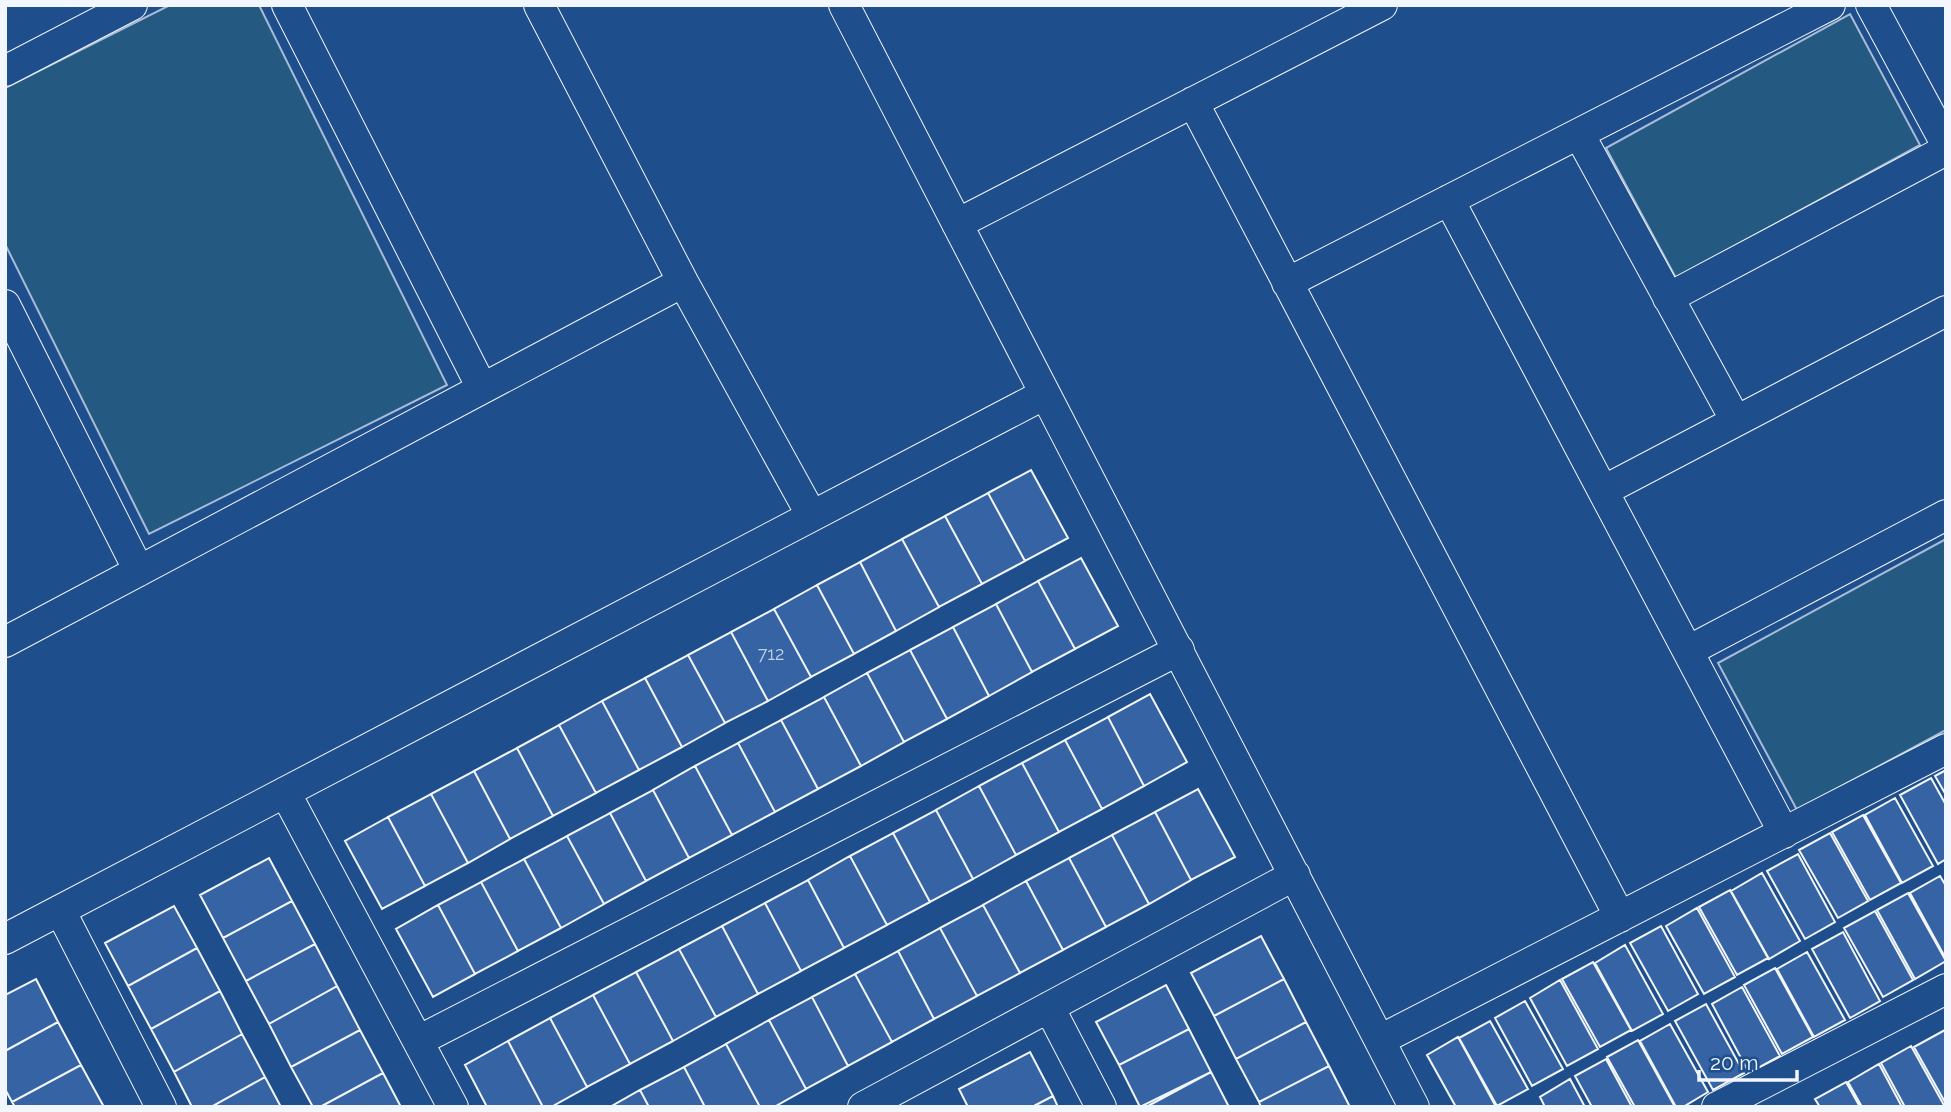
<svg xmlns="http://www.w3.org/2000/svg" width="1951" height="1112" viewBox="0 0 1951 1112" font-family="Raleway,sans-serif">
	<rect width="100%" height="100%" fill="#1f4e8c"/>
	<path fill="#245a82" stroke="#a8bbd7" stroke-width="2" d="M170,5H259L447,385L149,534L5,244V88Z
		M1850,14L1920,145L1676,278L1606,148Z
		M1946,539V730L1797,810L1718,663Z"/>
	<path fill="#3563a3" stroke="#f2f6ff" stroke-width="2" d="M1031,470L1068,538L1025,561L988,493Z
		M988,493L1025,561L982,584L945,516Z
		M945,516L982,584L939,607L902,539Z
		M902,539L939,607L896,631L860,562Z
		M1081,558L1118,626L1075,649L1038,581Z
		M860,562L896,631L854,654L817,585Z
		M1038,581L1075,649L1032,672L996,604Z
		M817,585L854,654L811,677L774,609Z
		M996,604L1032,672L989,696L953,627Z
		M774,609L811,677L768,701L731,632Z
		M953,627L989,696L947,719L910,650Z
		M731,632L768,701L725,723L688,655Z
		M910,650L947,719L904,742L867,673Z
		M688,655L725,723L682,747L645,678Z
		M867,673L904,742L861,766L824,697Z
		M645,678L682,747L639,770L602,701Z
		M1150,694L1187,762L1144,786L1108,717Z
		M824,697L861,766L818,789L781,720Z
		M602,701L639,770L596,793L559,725Z
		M1108,717L1144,786L1102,809L1065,740Z
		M781,720L818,789L775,812L738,743Z
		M559,725L596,793L553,816L517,748Z
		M1065,740L1102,809L1059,832L1022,763Z
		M738,743L775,812L732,835L695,766Z
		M517,748L553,816L510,839L474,771Z
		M1022,763L1059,832L1016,855L979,786Z
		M695,766L732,835L689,858L653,790Z
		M1946,770V795L1935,776Z
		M474,771L510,839L468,863L431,794Z
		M1931,778L1946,805V859L1938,864L1900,795Z
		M979,786L1016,855L973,879L936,810Z
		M1198,789L1235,857L1191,880L1155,812Z
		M653,790L689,858L646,881L610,813Z
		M431,794L468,863L425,886L388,817Z
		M1895,798L1933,866L1902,883L1865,815Z
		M936,810L973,879L930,902L893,833Z
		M1155,812L1191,880L1149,904L1112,835Z
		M610,813L646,881L604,904L567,836Z
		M1863,815L1901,883L1870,900L1832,832Z
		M388,817L425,886L382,909L345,841Z
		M893,833L930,902L887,925L850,856Z
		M1830,833L1868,901L1838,918L1799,850Z
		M1112,835L1149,904L1106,927L1069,858Z
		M567,836L604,904L561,928L524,859Z
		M1798,854L1835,922L1805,939L1767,871Z
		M850,856L887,925L844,948L808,880Z
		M269,858L292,901L223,938L200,895Z
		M1069,858L1106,927L1063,950L1026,881Z
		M524,859L561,928L518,951L481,882Z
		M1762,873L1800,941L1769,959L1731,891Z
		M1940,876L1946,886V959L1910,893Z
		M808,880L844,948L801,971L765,903Z
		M1026,881L1063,950L1020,973L983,905Z
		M481,882L518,951L475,974L438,905Z
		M1730,890L1768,958L1737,975L1699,907Z
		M1908,893L1946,961L1915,979L1877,910Z
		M292,901L315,944L246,981L223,938Z
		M765,903L801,971L758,994L722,926Z
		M438,905L475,974L433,997L396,929Z
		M983,905L1020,973L977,996L940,928Z
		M174,906L197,948L128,986L105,943Z
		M1697,908L1735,977L1704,994L1666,926Z
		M1875,911L1913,980L1883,997L1844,928Z
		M722,926L758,994L716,1017L679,949Z
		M1661,926L1698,994L1668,1011L1630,943Z
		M940,928L977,996L934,1019L898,951Z
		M1843,932L1880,1001L1850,1018L1812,949Z
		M1261,936L1284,979L1214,1016L1191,973Z
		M315,944L337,986L269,1024L246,981Z
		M1625,945L1663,1014L1632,1031L1595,963Z
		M197,948L220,991L151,1029L128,986Z
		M679,949L716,1017L673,1041L636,972Z
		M898,951L934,1019L892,1042L855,974Z
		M1807,952L1845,1020L1814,1037L1777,969Z
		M1593,962L1631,1030L1600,1047L1562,979Z
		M1775,968L1813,1037L1782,1054L1744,985Z
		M636,972L673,1041L630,1064L593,995Z
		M855,974L892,1042L848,1066L812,997Z
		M36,979L58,1022L5,1051V995Z
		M1284,979L1306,1022L1236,1059L1214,1016Z
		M1560,980L1598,1049L1567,1066L1530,998Z
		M1166,985L1189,1029L1119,1065L1096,1022Z
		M337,986L360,1030L291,1067L269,1024Z
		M1742,987L1780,1056L1749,1073L1712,1004Z
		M220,991L242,1034L174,1072L151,1029Z
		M593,995L630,1064L587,1087L550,1018Z
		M812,997L848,1066L806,1089L769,1020Z
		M1525,1001L1563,1069L1532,1086L1495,1018Z
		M1706,1004L1744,1073L1713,1090L1675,1021Z
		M550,1018L587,1087L551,1107H543L508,1041Z
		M769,1020L806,1089L774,1107H760L726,1044Z
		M1490,1021L1528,1089L1497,1106L1459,1038Z
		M58,1022L81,1065L12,1102L5,1089V1051Z
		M1306,1022L1329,1066L1259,1102L1236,1059Z
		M1670,1024L1708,1092L1683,1107H1676L1640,1041Z
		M1189,1029L1211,1072L1140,1107L1119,1065Z
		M360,1030L383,1073L320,1107H313L291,1067Z
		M1945,1030L1946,1032V1104L1914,1047Z
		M242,1034L265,1077L211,1107H192L174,1072Z
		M1458,1037L1495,1105L1493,1107H1456L1427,1055Z
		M1638,1040L1675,1107H1635L1607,1057Z
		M508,1041L543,1107H487L465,1065Z
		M726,1044L760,1107H705L684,1067Z
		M1911,1046L1945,1107H1905L1881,1063Z
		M1030,1052L1053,1096L1032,1107H968L959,1089Z
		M1606,1059L1632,1107H1592L1575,1076Z
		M1879,1064L1902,1107H1862L1848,1082Z
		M81,1065L104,1107H15L12,1102Z
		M1329,1066L1350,1107H1261L1259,1102Z
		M684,1067L705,1107H649L640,1090Z
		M1211,1072L1229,1107H1146Z
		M383,1073L401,1107H320Z
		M265,1077L281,1107H211Z
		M1570,1079L1585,1107H1545L1540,1097Z
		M1846,1082L1860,1107H1820L1815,1099Z
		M640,1090L649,1107H610Z
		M1053,1096L1058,1107H1032Z"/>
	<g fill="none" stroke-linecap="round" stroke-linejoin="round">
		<g stroke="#f2f6ff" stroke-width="32">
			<path id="minor" d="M287,5L482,388
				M539,5L683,282L812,516
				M844,5L1414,1107
				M1871,5L1946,144
				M5,71L132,5
				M1193,102L1620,917
				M1579,134L1736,421
				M1449,200L1784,833
				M957,224L1382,5
				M1287,283L1830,5
				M1668,298L1946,150
				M5,305L139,571
				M1603,491L1946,311
				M5,642L683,282
				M1688,651L1946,515
				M285,792L453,1107
				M60,910L161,1107
				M5,939L1045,394
				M1049,1007L1101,1107
				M1380,1040L1946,749
				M418,1041L1179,650
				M863,1107L1295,875
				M1717,1107L1946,989"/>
		</g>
		<use href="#minor" stroke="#1f4e8c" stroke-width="30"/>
	</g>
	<g text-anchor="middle" stroke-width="5" stroke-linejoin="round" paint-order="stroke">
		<g font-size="18" fill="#c3d1e8">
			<text x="771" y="660">712</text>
		</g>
	</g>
	<rect width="1951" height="1112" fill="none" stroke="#f2f6ff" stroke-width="14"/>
	<path d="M1699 1070v10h98v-10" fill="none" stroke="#f2f6ff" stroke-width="3.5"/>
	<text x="1710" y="1070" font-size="21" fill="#f2f6ff" stroke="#1f4e8c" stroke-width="5" paint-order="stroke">20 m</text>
</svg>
